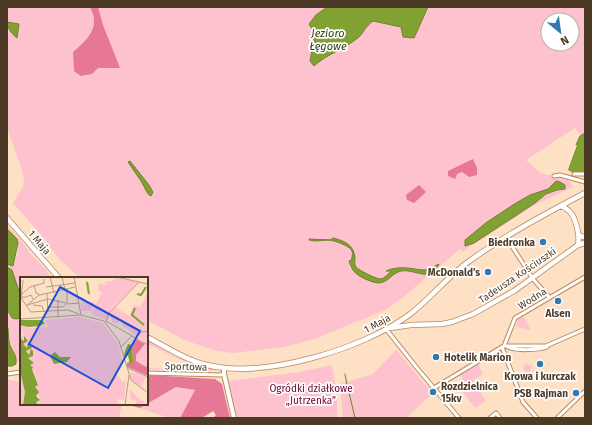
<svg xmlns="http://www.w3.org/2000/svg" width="592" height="425" viewBox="0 0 592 425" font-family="'Fira Sans',sans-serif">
	<rect width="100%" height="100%" fill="#fee0c4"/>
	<path fill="#fec1ce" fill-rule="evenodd" d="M7,7H327L316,15L315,34L310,61L314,66L320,60L359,37L366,26L373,21L401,27L428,9V7H585V132L580,135L575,128L526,160L540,173L568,180L573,187L535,205L462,252L460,249L401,299L385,310L314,339L284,347L233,353L217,351L184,340L147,320V278H80L61,261L42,236L13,203L23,187L24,179L22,170L7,128ZM548,20H572V44H548ZM556,181L564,189L557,190L546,194L535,203L474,243L465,246V240L487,222L516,203L530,195L548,189Z
		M7,225C15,233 23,242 29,252C35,260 45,266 50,276L49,278H21V297L12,270L7,267V264L13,266C16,260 20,247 17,240C14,234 7,232 7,225Z
		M8,310L12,318H20L21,314V362L16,361C17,354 11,349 9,343C8,337 6,315 8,310Z
		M523,316L530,328V330L516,327L518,319Z
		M147,339L213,368L212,371H200L194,366L147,344Z
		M396,350L429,389L430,396L406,418H343L340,384L373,374Z
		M478,364L483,374L473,380L486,401L475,408L458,386L464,382L460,375Z
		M525,364L532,365L529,375L526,374L523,367Z
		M332,365L337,394V418H237L229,381L299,372Z
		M183,366L194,370L147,369V368L183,369Z
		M7,379L21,382V404H122L119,418H7Z
		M177,387L195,390L180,418H166V417L140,408Z"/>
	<path fill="#e67895" d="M90,7H98L103,25L120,68H98L92,74L81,76L74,71L73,52C88,39 101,27 90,7Z
		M473,159L477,168V175L469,177L462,172L457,174L455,179L448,176V171Z
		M419,185L426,192L414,203L407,200L406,195Z
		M147,375L215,379L222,384L230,418H213L216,415L213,411L202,418H180L195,390L176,387L140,408L125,404H147Z"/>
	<path fill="#81a133" stroke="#71822f" d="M327,7H428L414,38L403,37L401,27L373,21C365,27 364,32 359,37C345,49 327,54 314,66L310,61L315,34L309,24L316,15Z
		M7,22L19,24L17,38C12,34 7,28 7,22Z
		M585,133V173H574L568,170L577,146L576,145L580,136Z
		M130,161L149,185L153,192L151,196L148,194L141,181L128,162Z
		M556,181L560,182L565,185V189L557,190L546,194L535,203L474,243L465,246V240L487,222L516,203L530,195L548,189Z
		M7,229L17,239L18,243L13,266L7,264Z
		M333,238C345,241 354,245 355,258C355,261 354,264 356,267C358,270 378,280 381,279C385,278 388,274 391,271H386C399,265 411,269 424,270C428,270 434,266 439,264C429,285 413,266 398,272C389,276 386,286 373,282C367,280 357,276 353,270C351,267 351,265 349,262L350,260L351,261C352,258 353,254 352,251C349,245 335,241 329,240C322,240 316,242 309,240V239L330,240Z
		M7,267L12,270L21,297L20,318L16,319L12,318L8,311H7Z
		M7,325C9,330 8,336 9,342C11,352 17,352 16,364L12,366H8L7,365Z"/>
	<path fill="#fee0c4" d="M575,145H577L568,170L574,173V175L567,172L566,170Z"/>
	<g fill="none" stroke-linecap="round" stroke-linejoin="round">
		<path stroke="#71822f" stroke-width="1" d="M345,374L347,385
			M348,388L355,418"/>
		<g stroke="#b98a5e" stroke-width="5">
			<path id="street" d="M574,174H585
				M554,176L560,175L585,182
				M506,237L533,279L549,297
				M386,329L417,368L459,418
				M504,346H546L585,329
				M502,347L504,346L515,318L585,277
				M502,347L523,402L537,418
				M508,347C517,351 538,350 547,347
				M147,373L220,375L224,374
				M7,374L21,372
				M434,388L502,347
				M490,418L496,413L500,418
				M557,418L585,391"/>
		</g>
		<g stroke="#b98a5e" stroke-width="6">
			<path id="secondary" d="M224,368V374L234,418"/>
		</g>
		<g stroke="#b98a5e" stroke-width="6">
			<path id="primary" d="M561,206C564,207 567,209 569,211C576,217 580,236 578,245
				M7,218L59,278
				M578,233L580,236L585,237
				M390,328L411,325L442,324L452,322L473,314L514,291L578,245L585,243
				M147,337C166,347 186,360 207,365C265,379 362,349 409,315C430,299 446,278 468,262C504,236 545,214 585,193"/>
		</g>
		<use href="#street" stroke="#fff" stroke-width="3"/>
		<use href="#secondary" stroke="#fff" stroke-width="4"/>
		<use href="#primary" stroke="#fff" stroke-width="4.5"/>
	</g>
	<g fill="#3279ad" stroke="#fff" stroke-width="1.5">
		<circle cx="543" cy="242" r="4"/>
		<circle cx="488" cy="272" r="4"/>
		<circle cx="558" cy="301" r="4"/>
		<circle cx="436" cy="357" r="4"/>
		<circle cx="540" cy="364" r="4"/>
		<circle cx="433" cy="392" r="4"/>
		<circle cx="576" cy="393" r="4"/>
	</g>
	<g text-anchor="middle" stroke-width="3.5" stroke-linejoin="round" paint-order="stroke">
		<g font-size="10" fill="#4c3926" stroke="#fff">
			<text transform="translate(40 242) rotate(50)" y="4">1 Maja</text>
			<text transform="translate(517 275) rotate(-34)" y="4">Tadeusza Kościuszki</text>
			<text transform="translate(532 298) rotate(-32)" y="4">Wodna</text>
			<text transform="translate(377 323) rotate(-28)" y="4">1 Maja</text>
			<text transform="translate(186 366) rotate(2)" y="4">Sportowa</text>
		</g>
		<g font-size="10" font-weight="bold" fill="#4c3926" stroke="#fff" text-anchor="end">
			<text x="535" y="246">Biedronka</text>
			<text x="480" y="276">McDonald's</text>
			<text x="558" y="317" text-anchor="middle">Alsen</text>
			<text x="444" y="361" text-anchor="start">Hotelik Marion</text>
			<text x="540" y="380" text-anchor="middle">Krowa i kurczak</text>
			<text x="441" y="390" text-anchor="start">Rozdzielnica<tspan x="441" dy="12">15kv</tspan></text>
			<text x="568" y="397">PSB Rajman</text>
		</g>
		<g font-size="10" fill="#6b012f" stroke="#fff">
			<text x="311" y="392">Ogródki działkowe<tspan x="311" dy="12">„Jutrzenka”</tspan></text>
		</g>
		<g font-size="11" font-style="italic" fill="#354217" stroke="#fff">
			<text x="328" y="37">Jezioro<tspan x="328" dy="13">Łęgowe</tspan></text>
		</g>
	</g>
	<g transform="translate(20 277)">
		<rect width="128" height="128" fill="#fee0c4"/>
		<path d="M95,1L118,5L92,31L86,43L71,37L82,15L78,14L79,6L85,8L86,4H93ZM128,15V68L102,48L104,45L99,41L97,42L100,46H93L89,37L95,30L109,39L114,28L120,30ZM68,24L75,25L71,34H61L60,26ZM60,40L83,46L98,66L102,83L96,96L103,105L106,103L104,123L97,122L99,128H17L16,124L20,123L15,111L18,108L14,93L11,92L13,90L10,88L14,86L8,81L13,79L11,75L9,78L6,74L12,71L8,66L7,71L2,67L8,64L0,61L4,58L1,53L0,57V48L9,51L29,50L25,43ZM36,77L40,80H51L47,85L37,87L34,83ZM126,67L128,69L127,91L116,84V78ZM0,94L5,115L3,128H0ZM110,95L126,100L122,108L124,111L125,109L124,111L112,104ZM110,112L117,120L128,128H116V124L111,123Z" fill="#fec1ce" fill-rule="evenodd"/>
		<path d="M112,60L125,67L116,78V84L126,90L128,88V99L107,90V86L110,84L108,78L111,84L109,87L113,83L112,71L115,61Z" fill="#e67895"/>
		<path d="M0,43H21L25,46L20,49L8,50L0,48ZM4,59L8,64L3,67L7,71L8,65L12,71L6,74L9,78L11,72L13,74V79L8,81L14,86L10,88L13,90L12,92L18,108L15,110L19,115L16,119L20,123L16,125L18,128H3L5,115L0,94V61L4,64ZM108,67L112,68L113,85L110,88L108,78L105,81L104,77ZM35,75L40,80H51L47,85L34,87L30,79Z" fill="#81a133"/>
		<path fill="none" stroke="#81a133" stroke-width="2" d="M67,5L69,17M117,17L121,18L126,10M115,31L112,38L124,48"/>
		<path fill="none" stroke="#b79d85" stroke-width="1" d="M30,0L34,16M42,0L45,13M54,0L61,38M96,0L128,7M3,3L1,21L11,35L48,33L59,37M14,8L16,16L20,18L55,10M26,10L55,6M2,17L10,10L24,6V2M27,17L28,35M2,19L3,21L11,18L13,22M38,23V41M47,27V13M47,27L59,26M7,28L28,22L46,26M13,28L22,29L24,35M6,29L19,18M27,30H43L46,27M0,42L61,38L84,44L99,64L111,103L128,116M86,44L128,68M86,45L89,36L119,5M116,60L122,55L128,54M101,70L112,59M107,91L128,100M105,128L109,98"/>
		<path fill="#1d4ed8" fill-opacity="0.15" stroke="#1d4ed8" stroke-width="2" d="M40,10L120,54L88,111L9,67Z"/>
		<rect width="128" height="128" fill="none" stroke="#4c3926" stroke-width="2"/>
	</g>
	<rect width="592" height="425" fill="none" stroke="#4c3926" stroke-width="16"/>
	<g transform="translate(560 32) rotate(151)"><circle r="19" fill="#ffffff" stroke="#b7b0a8"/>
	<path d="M0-3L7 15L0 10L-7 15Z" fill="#3279ad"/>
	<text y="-6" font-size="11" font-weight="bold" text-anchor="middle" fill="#4c3926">N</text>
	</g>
</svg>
